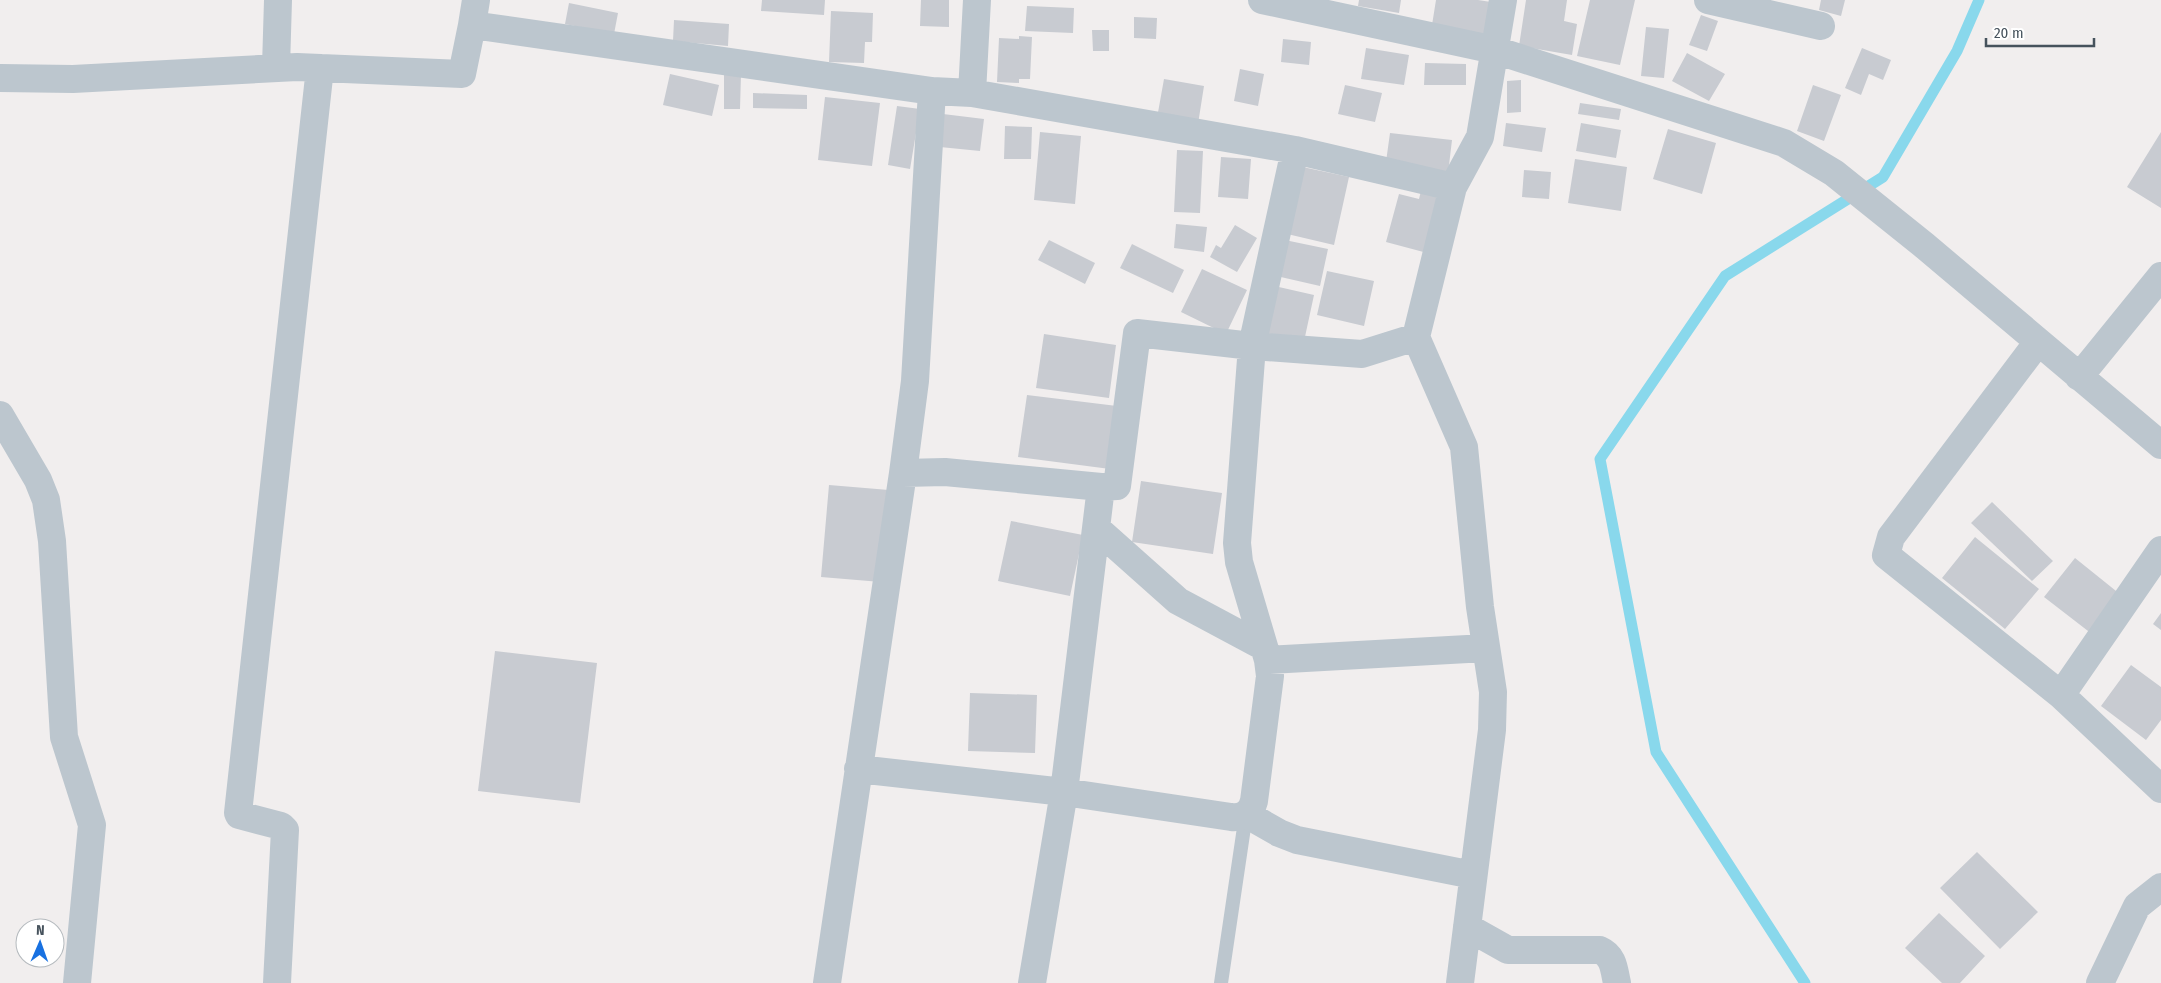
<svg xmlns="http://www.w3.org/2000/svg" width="2161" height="983" viewBox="0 0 2161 983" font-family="'Fira Sans Condensed',sans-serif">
	<rect width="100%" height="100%" fill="#f1eeee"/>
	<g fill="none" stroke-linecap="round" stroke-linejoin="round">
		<path stroke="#89d8ec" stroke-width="11" d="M1805,983L1656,752L1600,459L1725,276L1883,177L1957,51L1979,0"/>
	</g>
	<path fill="#c8cbd1" d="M762,0H825L824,15L761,11Z
		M921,0H949V27L920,26Z
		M1359,0H1401L1399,13L1358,6Z
		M1436,0H1478L1491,2L1485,35L1432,25Z
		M1526,0H1567L1564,21L1577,24L1572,55L1519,46Z
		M1590,0H1635L1620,65L1577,56Z
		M1821,0H1845L1841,16L1819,10Z
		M569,3L618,13L614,34L565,24Z
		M1027,6L1074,8L1073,33L1025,31Z
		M831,11L873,13L872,42H865L864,63L829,62Z
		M1701,15L1718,21L1707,51L1689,45Z
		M1134,17L1157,18L1156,39L1134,38Z
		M674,20L729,24L728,46L673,41Z
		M1646,27L1669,29L1664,78L1641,76Z
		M1092,30H1109V51H1093Z
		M1019,36L1032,37L1030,79H1019V83L997,82L999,38L1019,39Z
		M1283,39L1311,42L1309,65L1281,62Z
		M1366,48L1409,55L1404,85L1361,79Z
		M1862,48L1891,60L1883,80L1869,74L1861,95L1845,88Z
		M1687,53L1725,74L1709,101L1672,81Z
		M1425,63L1466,64V85H1424Z
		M1240,69L1264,74L1258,106L1234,101Z
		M670,74L719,85L712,116L663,105Z
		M724,74H741L740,109H724Z
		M1164,79L1204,86L1198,124L1157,118Z
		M1521,80V112L1507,113V81Z
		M1345,85L1382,93L1375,122L1338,114Z
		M1813,85L1841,95L1824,141L1797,131Z
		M753,93L807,95V109L753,108Z
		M825,97L880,103L872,166L818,160Z
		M1580,103L1621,109L1619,120L1578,114Z
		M897,106L920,109L910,169L888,165Z
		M943,114L984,119L980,151L940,147Z
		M1506,123L1546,128L1542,152L1503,146Z
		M1581,123L1621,130L1616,158L1576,151Z
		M1005,126L1032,127L1031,159H1004Z
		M1668,129L1716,143L1702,194L1653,179Z
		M1040,132L1081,136L1075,204L1034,200Z
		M2161,132V208L2127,187Z
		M1390,133L1452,140L1447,182L1385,169Z
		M1177,150L1203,151L1200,213L1174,212Z
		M1221,157L1251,159L1248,199L1218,197Z
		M1575,159L1627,167L1621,211L1568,203Z
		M1298,166L1349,177L1334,245L1283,233Z
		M1524,170L1551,172L1549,199L1522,197Z
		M1421,191L1445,198L1431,254L1386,242L1399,194L1419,199Z
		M1176,224L1207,227L1204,252L1174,248Z
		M1235,225L1257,238L1237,272L1210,257L1216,245L1221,248Z
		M1280,239L1328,249L1320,286L1272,275Z
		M1049,240L1095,263L1085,284L1038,260Z
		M1132,244L1184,270L1173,293L1120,268Z
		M1202,269L1247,290L1226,334L1181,312Z
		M1327,271L1374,281L1364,326L1317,315Z
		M1270,285L1314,295L1303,346L1258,335Z
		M1044,334L1116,345L1109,398L1036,388Z
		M1027,395L1117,406L1110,469L1018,457Z
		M1141,481L1222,493L1213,554L1132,542Z
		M829,485L889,490L881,582L821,577Z
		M1992,502L2053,561L2032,581L1971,523Z
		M1011,521L1083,535L1070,596L998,581Z
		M1975,537L2039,589L2005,629L1942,578Z
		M2075,558L2131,603L2101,641L2044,597Z
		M2161,613V630L2153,624Z
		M495,651L597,663L580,803L478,791Z
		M2131,665L2161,687V720L2146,740L2101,706Z
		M970,693L1037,695L1035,753L968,751Z
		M1977,852L2038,912L2000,949L1940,888Z
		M1939,913L1985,956L1960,983H1942L1905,948Z"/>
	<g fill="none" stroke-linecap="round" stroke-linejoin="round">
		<path stroke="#bcc6ce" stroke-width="14" d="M1221,983L1246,814"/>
		<path stroke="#bcc6ce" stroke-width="28" d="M476,0L472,25L932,91L972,93L1295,150L1453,187
			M1262,0L1495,50L1784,143L1834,173L1925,246L2161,445
			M1708,0L1821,26
			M276,67L278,0
			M0,78L73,79L297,67L462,74L472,25
			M972,93L977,0
			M2038,342L1891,537L1886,555L2061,695
			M2079,377L2161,276
			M0,415L38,480L46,500L52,541L64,737L92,825L77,983
			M903,473L945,472L1101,487L1117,486L1137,333L1252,346L1362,354L1416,337
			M1096,528L1178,601L1264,647
			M2161,550L2061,695L2161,789
			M1268,660L1486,648
			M858,769L1064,792L1231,817C1243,818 1251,813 1254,801L1270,676L1268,660L1239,562L1237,543L1252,346L1295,150
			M1246,814L1279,833L1297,840L1473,875
			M1467,927L1508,950H1600C1614,956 1614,970 1617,983
			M277,983L285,830L281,826L239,815L238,813L320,68
			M827,983L903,473L915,381L932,91
			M1032,983L1064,792L1101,487
			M1460,983L1492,730L1493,692L1480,607L1464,447L1416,337L1453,187L1480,137L1503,0
			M2100,983L2137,906L2161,887"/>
	</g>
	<g transform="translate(40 943) rotate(2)"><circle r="24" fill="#ffffff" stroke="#b5babe"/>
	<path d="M0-4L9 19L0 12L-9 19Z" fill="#1871e1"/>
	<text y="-8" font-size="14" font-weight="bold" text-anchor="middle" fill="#46525c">N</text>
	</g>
	<path d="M1986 38v8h108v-8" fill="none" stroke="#46525c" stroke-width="2.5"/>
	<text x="1994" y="38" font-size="15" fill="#46525c" stroke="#ffffff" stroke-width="4" paint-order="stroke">20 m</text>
</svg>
